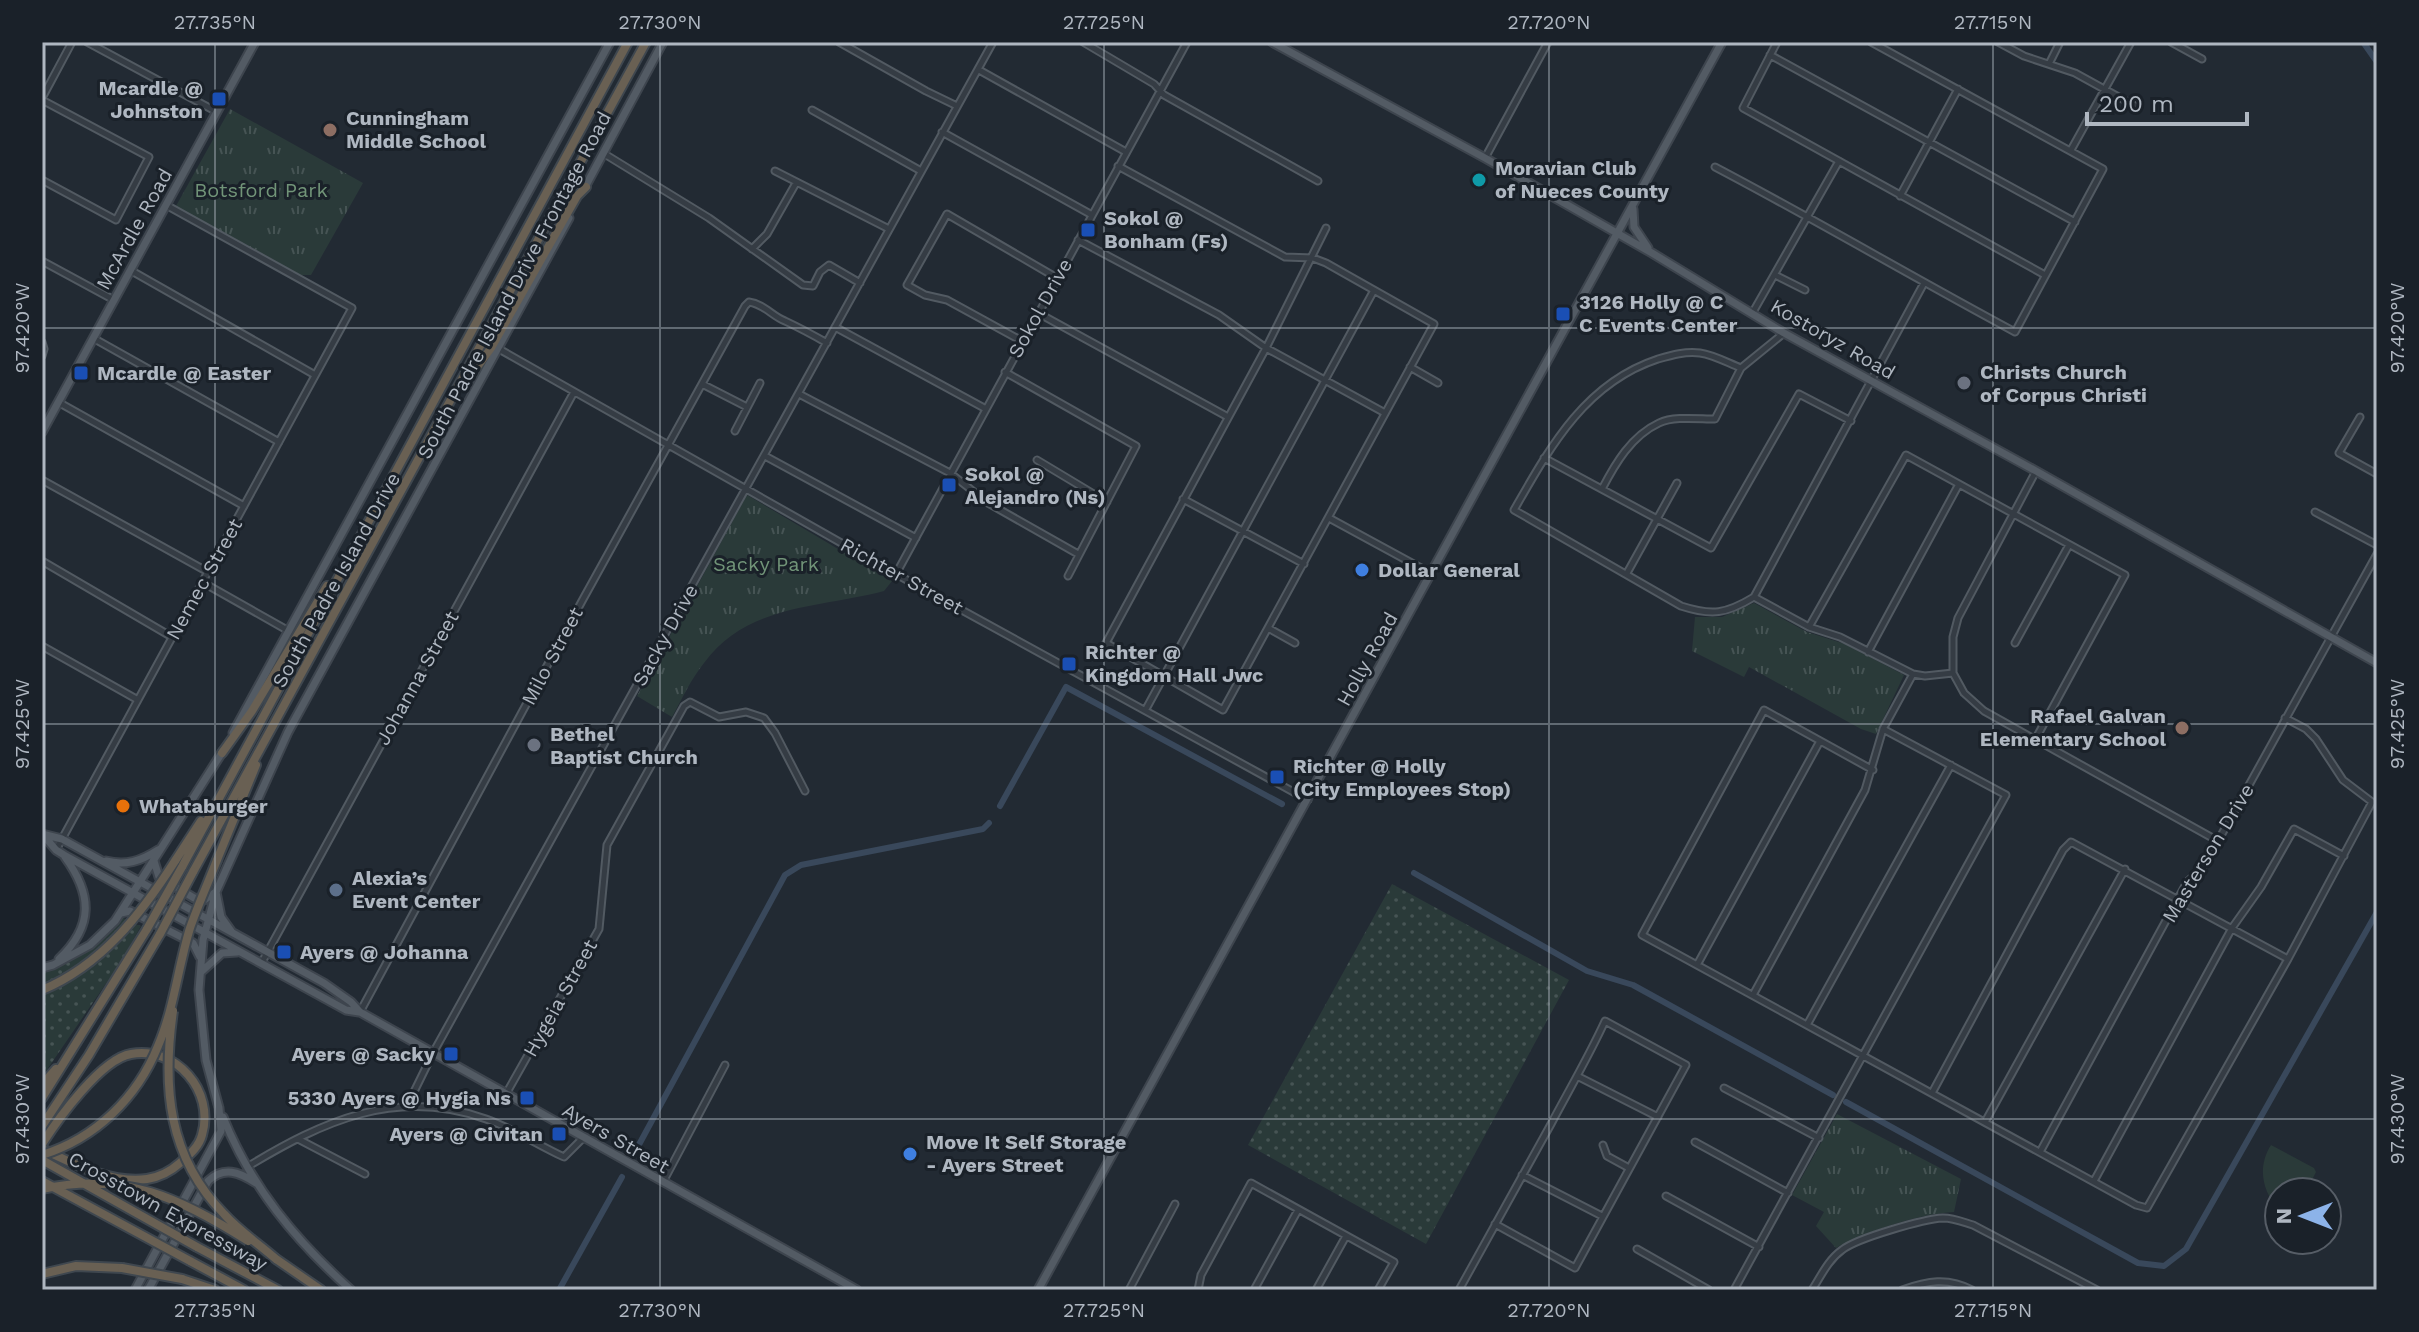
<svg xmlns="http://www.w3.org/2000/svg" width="2419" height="1332" viewBox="0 0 2419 1332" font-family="'Work Sans',sans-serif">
	<defs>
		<pattern id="grass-dots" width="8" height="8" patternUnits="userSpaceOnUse" patternTransform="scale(2)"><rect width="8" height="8" fill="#2a3a39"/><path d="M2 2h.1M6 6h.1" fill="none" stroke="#465454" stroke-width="1.8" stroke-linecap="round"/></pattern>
		<pattern id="park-tufts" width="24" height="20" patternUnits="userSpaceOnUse" patternTransform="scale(2)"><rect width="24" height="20" fill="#2a3a39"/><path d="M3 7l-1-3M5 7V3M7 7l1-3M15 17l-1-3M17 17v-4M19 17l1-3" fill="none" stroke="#465454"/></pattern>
	</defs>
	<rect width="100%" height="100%" fill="#222a33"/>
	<path fill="url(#grass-dots)" d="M1392,884L1569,980L1426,1244L1248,1145Z
		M123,917L128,922L141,926L120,963L42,1077V971C83,958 93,946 123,917Z"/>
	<path fill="url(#park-tufts)" d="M230,109L363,183L311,275H301L176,206Z
		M747,495L892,581L884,591C819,608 747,604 704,663C691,679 682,699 672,717L637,696Z
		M1754,603L1807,632L1845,644L1904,675L1876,734L1861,729L1749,667L1744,677L1692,651L1695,617H1722Z
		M1837,1114L1961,1179L1954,1212C1919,1214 1866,1231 1836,1248L1816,1226L1824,1212L1792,1195Z"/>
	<path fill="#2a3a39" d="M2271,1145L2314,1168L2316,1172L2306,1192H2279V1210C2262,1191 2257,1167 2271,1145Z"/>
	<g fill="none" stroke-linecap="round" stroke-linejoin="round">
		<path stroke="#39485b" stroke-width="6" d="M2363,42L2377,62
			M1000,806L1066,687L1282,804
			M1414,873L1587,971L1633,985L1833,1095
			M1846,1102L2138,1263L2164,1266L2186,1249L2377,912
			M635,1152L785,875L801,865L983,829L989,823
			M559,1290L622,1177"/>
		<g stroke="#525a62" stroke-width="9">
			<path id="minor" d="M87,42L217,112
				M839,42L926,91L957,106
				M1083,42L1154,84L1164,95L1318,181
				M1777,42L1743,108L2045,275
				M1998,42L2024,56L2075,73L2135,106
				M2171,42L2202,59
				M1770,55L2075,222
				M2049,64L2060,42
				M979,70L1126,152
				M42,98L72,42
				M42,100L149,157L116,220L42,180
				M812,110L921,171
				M942,132L1092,215
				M2071,150L2131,42
				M603,153L709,218L803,285L813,286L820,272L829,265L860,283
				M1485,158L1548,42
				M1118,166L1285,257L1313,258L1326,263L1434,324L1223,710L1106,643L1266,348L1326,228
				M1715,167C1816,220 1914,278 2015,332L2103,169L1871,42
				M775,171L889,229
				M1900,196L1958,89
				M1078,240L1219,315L1266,348L1385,413
				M752,249L767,234L796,183
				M42,261L114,300
				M130,270L315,375
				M1775,275L1805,290
				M1753,312L1839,161
				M1038,313L1228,417
				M835,327L986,409
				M93,338L279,442
				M1022,341L947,300L925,295L907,285L947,214L1057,278
				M42,342L44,349L42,356
				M499,349L896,574L1308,800
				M1410,367L1438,383
				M1741,368C1728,363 1714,355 1700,353C1686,351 1672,355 1658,359C1585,383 1550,447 1514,510L1681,606C1712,616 1726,614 1754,597
				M1005,372L1136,446L1068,576
				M702,384L747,407
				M799,394L950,473L988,503L1078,554
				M58,402L244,506
				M2360,417L2339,453L2377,474
				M735,431L760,383
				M765,456L916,538
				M1544,458L1711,548L1799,394L1851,421
				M1037,460L1107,502
				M2036,471L1958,618L1953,637V673L1964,693L1984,711L2218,841
				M42,480L208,572
				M1602,489C1615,464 1631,436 1659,423C1674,416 1698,419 1715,419L1741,368L1784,333
				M1183,499L1304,564
				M2315,512L2377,545
				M1329,518L1432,574
				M42,561L172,637
				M1627,573L1677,483
				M896,574L1187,42
				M202,582L287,630
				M1754,597L1924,283
				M1754,597L1809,627L1840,637L1913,674L1925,676L1953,673
				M1809,627L1906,455L2125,575L2035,740
				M1268,628L1295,643
				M2015,643L2069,545
				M42,646L138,700
				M1868,652L1959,484
				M1146,709L1373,292
				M1873,770L1764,710L1642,935L2136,1205L2147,1208L2288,959L2372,802L2343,780L2316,739L2306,729L2285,718
				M56,850L352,308L166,205
				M261,964L574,392
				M1697,965L1820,741
				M1753,995L1865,790L1883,729L1913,674
				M360,1012L582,601L745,306L749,302C764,304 772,316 785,321C800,328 813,335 827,343
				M1807,1025L1951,765
				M1577,1076L1658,1117
				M1724,1088L1819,1138
				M1932,1093L2063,850L2071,842L2288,959
				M506,1094L599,929L607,845L684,706L690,702L719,717L746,712L764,718L775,733L805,791
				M408,1104L433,1053L993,42
				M1985,1122L2125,869
				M298,1139L365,1174
				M1695,1142L1788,1193
				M1603,1145L1607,1156L1629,1168
				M2040,1152L2187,882L2202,868L2218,841L2377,554
				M247,1167C323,1121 396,1087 486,1119C512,1128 538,1145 564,1157L584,1137
				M1522,1175L1602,1216
				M2094,1181L2232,928L2261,887L2294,829L2344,856
				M663,1182L725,1065
				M1666,1196L1759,1247
				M1637,1249L1709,1290
				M1129,1290L1175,1204
				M1198,1290L1201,1275L1251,1183L1394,1262L1378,1290
				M1254,1290L1298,1210
				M1316,1290L1346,1236
				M1459,1290C1490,1235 1520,1179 1551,1124C1569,1090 1589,1056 1605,1021L1686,1065L1575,1268L1495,1224
				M1734,1290L2006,795L1883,729
				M1812,1290C1821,1276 1828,1260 1842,1250C1857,1238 1924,1219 1943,1218C1954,1218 1963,1222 1973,1225L2097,1290
				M1902,1290C1927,1281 1948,1277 1972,1290"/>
		</g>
		<g stroke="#3e454e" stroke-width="11">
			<path id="major" d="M1272,42L1485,158L1652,253L1784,333L2036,471L2377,663
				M584,189L663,42
				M1633,209L1634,227L1648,248
				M42,432L255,42
				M233,733L610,42
				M42,834L62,839L324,983L351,1002L360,1012L857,1290
				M44,836L56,850L64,855L346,1010L359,1012
				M106,861C126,866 141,861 158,850
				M154,861L159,877L194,898L204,900L216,892L221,917L231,931
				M121,913L130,911L193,943L200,957
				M59,959C94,926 92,894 65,857
				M42,968L53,965L90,945L115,921L223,751
				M201,972L222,953L237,952
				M223,1117C251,1187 296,1241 351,1290
				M135,1290L221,1131L219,1108L206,1060L199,990L203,940L216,892L288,732L569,218
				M148,1290L208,1181C224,1166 239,1172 256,1183
				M1038,1290L1722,42"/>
		</g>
		<g stroke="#3f474f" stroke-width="12">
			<path id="highway" d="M464,385L491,348L577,196L586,187
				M222,753L252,711L327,586
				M217,860L256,765
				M175,861L201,821
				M182,867L628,42
				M193,872L646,42
				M42,1085L56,1069
				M42,1098L147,929
				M42,1126L89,1055L160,934
				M42,1144C58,1119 101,1059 131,1054C176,1046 215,1091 202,1135C199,1147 189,1155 180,1163C171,1171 160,1177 147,1179C111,1184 74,1164 42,1149
				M197,1247L278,1290
				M276,1259L321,1290
				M190,1261L244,1290
				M42,1274L76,1266L122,1268
				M182,1279L215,1290"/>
		</g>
		<use href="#minor" stroke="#353c44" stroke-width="5"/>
		<use href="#major" stroke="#535b64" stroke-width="7"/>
		<use href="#highway" stroke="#696053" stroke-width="8"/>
		<g stroke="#3f474f" stroke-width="12" stroke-linecap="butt">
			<path id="highway-bridge" d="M147,929L182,867
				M160,934L193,872
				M42,990C102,965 141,914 175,861
				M173,1011C162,1087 168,1157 224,1214C239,1231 259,1244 276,1259
				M42,1155C96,1138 137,1098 158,1046C174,1009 178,967 190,928C198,905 208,883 217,860
				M42,1160L197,1247
				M42,1181L190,1261
				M42,1189C124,1171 181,1198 248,1241
				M122,1268L182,1279"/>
		</g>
		<use href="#highway-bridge" stroke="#696053" stroke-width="8"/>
	</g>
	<path fill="none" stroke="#afb7c1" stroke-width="2" stroke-opacity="0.45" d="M215,42V1290M660,42V1290M1104,42V1290M1549,42V1290M1993,42V1290M42,328H2377M42,724H2377M42,1119H2377"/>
	<g fill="#1a4fb4" stroke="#1a2129" stroke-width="3">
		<rect x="211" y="91" width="16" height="16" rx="4"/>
		<rect x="1080" y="222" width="16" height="16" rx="4"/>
		<rect x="1555" y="306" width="16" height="16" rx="4"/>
		<rect x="73" y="365" width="16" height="16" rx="4"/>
		<rect x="941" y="477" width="16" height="16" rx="4"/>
		<rect x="1061" y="656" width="16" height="16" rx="4"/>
		<rect x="1269" y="769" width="16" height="16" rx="4"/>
		<rect x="276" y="944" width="16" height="16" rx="4"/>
		<rect x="443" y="1046" width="16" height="16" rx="4"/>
		<rect x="519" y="1090" width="16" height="16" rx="4"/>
		<rect x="551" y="1126" width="16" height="16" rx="4"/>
	</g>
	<g fill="#8d6e63" stroke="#1a2129" stroke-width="3">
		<circle cx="330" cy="130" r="8"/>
		<circle cx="2182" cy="728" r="8"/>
	</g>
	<circle fill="#0f9aa8" stroke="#1a2129" stroke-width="3" cx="1479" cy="180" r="8"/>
	<g fill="#6b7280" stroke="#1a2129" stroke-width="3">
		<circle cx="1964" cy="383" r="8"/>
		<circle cx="534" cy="745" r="8"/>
	</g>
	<g fill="#3f7fe0" stroke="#1a2129" stroke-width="3">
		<circle cx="1362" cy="570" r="8"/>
		<circle cx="910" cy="1154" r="8"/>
	</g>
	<circle fill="#e8710a" stroke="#1a2129" stroke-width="3" cx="123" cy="806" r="8"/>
	<circle fill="#5c6f8a" stroke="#1a2129" stroke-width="3" cx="336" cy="890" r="8"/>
	<g text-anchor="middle" stroke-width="6" stroke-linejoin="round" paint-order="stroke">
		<g font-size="20" font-weight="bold" fill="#afb7c1" stroke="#1a2129" text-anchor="start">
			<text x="203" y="95" text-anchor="end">Mcardle @<tspan x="203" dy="23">Johnston</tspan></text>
			<text x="346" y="125">Cunningham<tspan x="346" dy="23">Middle School</tspan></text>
			<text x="1495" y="175">Moravian Club<tspan x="1495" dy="23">of Nueces County</tspan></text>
			<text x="1104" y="225">Sokol @<tspan x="1104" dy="23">Bonham (Fs)</tspan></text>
			<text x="1579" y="309">3126 Holly @ C<tspan x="1579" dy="23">C Events Center</tspan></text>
			<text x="1980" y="379">Christs Church<tspan x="1980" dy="23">of Corpus Christi</tspan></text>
			<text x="97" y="380">Mcardle @ Easter</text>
			<text x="965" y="481">Sokol @<tspan x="965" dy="23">Alejandro (Ns)</tspan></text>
			<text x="1378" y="577">Dollar General</text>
			<text x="1085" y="659">Richter @<tspan x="1085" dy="23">Kingdom Hall Jwc</tspan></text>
			<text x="2166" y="723" text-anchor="end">Rafael Galvan<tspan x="2166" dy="23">Elementary School</tspan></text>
			<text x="550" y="741">Bethel<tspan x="550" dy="23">Baptist Church</tspan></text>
			<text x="1293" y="773">Richter @ Holly<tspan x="1293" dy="23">(City Employees Stop)</tspan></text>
			<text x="139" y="813">Whataburger</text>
			<text x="352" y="885">Alexia’s<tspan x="352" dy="23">Event Center</tspan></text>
			<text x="300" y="959">Ayers @ Johanna</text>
			<text x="435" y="1061" text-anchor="end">Ayers @ Sacky</text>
			<text x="511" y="1105" text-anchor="end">5330 Ayers @ Hygia Ns</text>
			<text x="543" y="1141" text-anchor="end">Ayers @ Civitan</text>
			<text x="926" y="1149">Move It Self Storage<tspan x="926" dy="23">- Ayers Street</tspan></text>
		</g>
		<g font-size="20" fill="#719478" stroke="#1a2129">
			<text x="261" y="197">Botsford Park</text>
			<text x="766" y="571">Sacky Park</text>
		</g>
		<g font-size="20" fill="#afb7c1" stroke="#1a2129">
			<text transform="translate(134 229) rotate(-61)" y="7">McArdle Road</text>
			<text transform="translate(514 285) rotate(-62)" y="7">South Padre Island Drive Frontage Road</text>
			<text transform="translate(1040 308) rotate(-61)" y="7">Sokol Drive</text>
			<text transform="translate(1833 339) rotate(30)" y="7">Kostoryz Road</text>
			<text transform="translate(902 576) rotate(29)" y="7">Richter Street</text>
			<text transform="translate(204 579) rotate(-61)" y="7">Nemec Street</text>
			<text transform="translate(336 580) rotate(-61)" y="7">South Padre Island Drive</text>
			<text transform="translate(665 635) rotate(-61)" y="7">Sacky Drive</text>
			<text transform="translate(552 656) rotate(-62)" y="7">Milo Street</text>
			<text transform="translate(1367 659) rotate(-61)" y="7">Holly Road</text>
			<text transform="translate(417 678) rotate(-61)" y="7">Johanna Street</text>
			<text transform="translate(2208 853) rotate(-59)" y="7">Masterson Drive</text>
			<text transform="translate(560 998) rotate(-61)" y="7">Hygeia Street</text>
			<text transform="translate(616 1138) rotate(30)" y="7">Ayers Street</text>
			<text transform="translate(168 1211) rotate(29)" y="7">Crosstown Expressway</text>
		</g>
	</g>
	<rect width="2419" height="1332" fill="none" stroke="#1a2129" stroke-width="88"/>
	<g transform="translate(2303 1216) rotate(270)"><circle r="38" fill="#1a2129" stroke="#565d66" stroke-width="2"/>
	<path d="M0-6L14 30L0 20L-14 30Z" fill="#8cb3e9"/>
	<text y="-12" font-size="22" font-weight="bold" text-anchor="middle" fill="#afb7c1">N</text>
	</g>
	<path d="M2087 112v12h160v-12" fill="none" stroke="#afb7c1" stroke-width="4"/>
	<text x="2099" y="112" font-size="24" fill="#afb7c1" stroke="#1a2129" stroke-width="6" paint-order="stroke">200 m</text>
	<rect x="44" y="44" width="2331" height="1244" fill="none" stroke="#afb7c1" stroke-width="3"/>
	<g font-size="20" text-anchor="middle" fill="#afb7c1">
		<text x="215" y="29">27.735°N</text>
		<text x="660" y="29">27.730°N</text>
		<text x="1104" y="29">27.725°N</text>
		<text x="1549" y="29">27.720°N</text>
		<text x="1993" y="29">27.715°N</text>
		<text transform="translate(2397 328) rotate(-90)" y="7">97.420°W</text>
		<text transform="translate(22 328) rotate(-90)" y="7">97.420°W</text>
		<text transform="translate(2397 724) rotate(-90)" y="7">97.425°W</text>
		<text transform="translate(22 724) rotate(-90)" y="7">97.425°W</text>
		<text transform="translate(2397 1119) rotate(-90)" y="7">97.430°W</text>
		<text transform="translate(22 1119) rotate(-90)" y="7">97.430°W</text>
		<text x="215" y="1317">27.735°N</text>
		<text x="660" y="1317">27.730°N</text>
		<text x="1104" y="1317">27.725°N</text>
		<text x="1549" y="1317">27.720°N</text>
		<text x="1993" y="1317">27.715°N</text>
	</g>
</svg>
